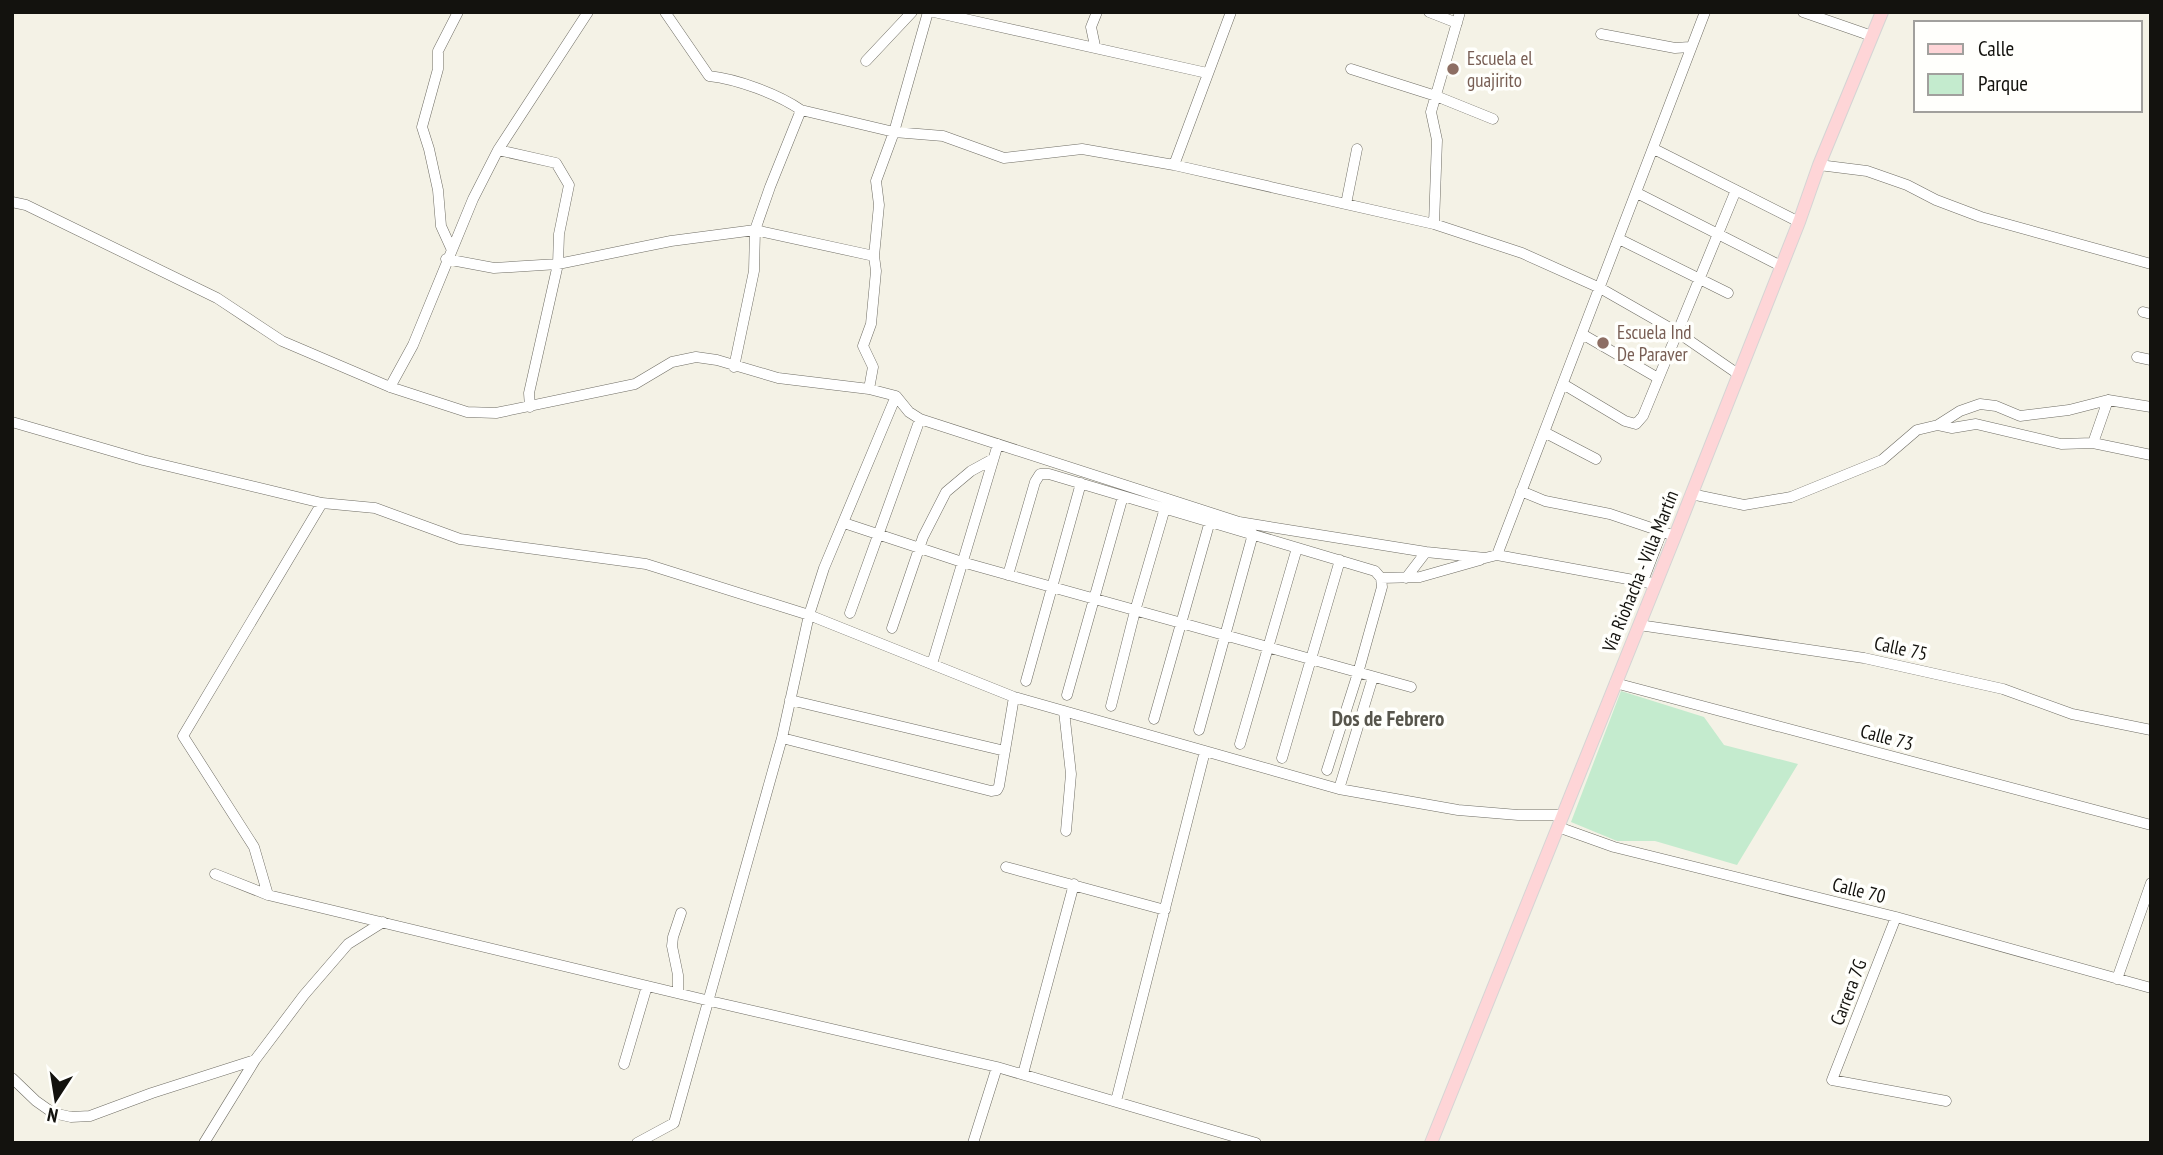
<svg xmlns="http://www.w3.org/2000/svg" width="2163" height="1155" viewBox="0 0 2163 1155" font-family="'PT Sans Narrow',sans-serif">
	<rect width="100%" height="100%" fill="#f4f2e6"/>
	<path fill="#c4ebce" d="M1621,691L1704,717L1724,745L1798,764L1737,865L1655,841H1617L1571,822Z"/>
	<g fill="none" stroke-linecap="round" stroke-linejoin="round">
		<g stroke="#6f6d64" stroke-width="11">
			<path id="minor" d="M665,12L709,76C737,79 778,94 801,110L894,132L943,136L1004,158L1082,149L1174,165L1434,224L1522,253L1600,288L1677,332L1738,374
				M934,12L1207,73
				M1429,12L1457,23
				M1803,12L1872,36
				M1601,34L1675,48L1690,47
				M1095,46L1091,27L1097,12
				M866,61L912,12
				M1351,69L1436,96L1493,119
				M1654,149L1799,222
				M498,150L556,163L569,185L559,234L558,264L529,393L530,407
				M1174,165L1231,12
				M1819,165L1867,171L1907,185L1936,200L1981,217L2151,264
				M1637,193L1781,266
				M12,202L26,205L217,298L282,341L390,387L467,412L496,413L635,384L672,362L696,357L717,360L778,378L869,389L896,396L909,412L920,419L1239,522L1426,552L1485,558L1497,555L1655,584
				M1346,204L1357,149
				M1434,224L1437,140L1431,112L1460,12
				M1619,239L1728,293
				M451,248L441,226L438,190L429,149L422,127L438,69V51L458,12
				M446,259L494,268L558,264L671,241L755,230L874,256
				M2143,312L2151,314
				M1582,334L1658,378
				M2137,357L2151,360
				M734,367L754,271L755,230L770,187L801,110
				M1563,384L1625,421L1636,424L1643,416L1736,190
				M390,387L413,345L473,199L498,150L588,12
				M869,389L873,367L863,346L871,324L876,271L874,256L879,205L876,181L894,132L928,12
				M12,422L143,460L322,503L375,508L460,539L646,564L809,615L1014,697L1339,789L1458,810L1518,815H1562
				M1938,425L1952,428L1976,424L2061,444L2093,443L2151,455
				M1544,432L1596,459
				M2093,443L2108,400
				M1521,491L1545,501L1610,514L1675,536
				M1691,494L1744,505L1791,497L1882,460L1917,430L1938,425L1960,411L1980,404L1996,406L2020,416L2069,410L2108,400L2151,407
				M844,523L962,562L1411,687
				M1497,555L1705,12
				M1008,575L1035,482L1040,474H1049L1375,571L1381,578L1420,577L1480,560
				M1406,578L1426,552
				M1643,581L1662,531
				M850,613L920,419
				M1639,625L1864,658L2003,689L2072,714L2151,730
				M892,628L923,537L946,492L971,471L993,459
				M932,664L998,444
				M1026,681L1081,483
				M1615,683L2151,825
				M1067,695L1123,496
				M790,700L1005,751
				M1111,706L1135,611L1165,508
				M1064,711L1071,774L1066,831
				M1154,719L1210,521
				M1199,730L1253,534
				M782,738L991,791L997,790L999,786L1014,697
				M1240,744L1297,548
				M1282,758L1340,560
				M1327,770L1358,673L1382,587L1381,578
				M1339,789L1373,677
				M1558,827L1614,847L1896,917L2151,988
				M1006,867L1165,910
				M215,874L268,895L710,1001L997,1067L1256,1143
				M268,895L254,847L183,736L322,503
				M1896,917L1832,1080L1946,1101
				M2117,979L2151,883
				M678,993V975L672,946L673,937L681,913
				M624,1064L647,986
				M1023,1074L1074,884
				M12,1078L36,1101L53,1113L71,1117L90,1116L152,1093L255,1060
				M1116,1101L1205,751
				M204,1143L255,1060L304,995L348,944L383,922
				M637,1143L674,1123L782,738L809,615L824,568L896,396
				M973,1143L997,1067"/>
		</g>
		<g stroke="#d5d4d4" stroke-width="14">
			<path id="major" d="M1431,1143L1675,536L1799,222L1819,165L1882,12"/>
		</g>
		<use href="#minor" stroke="#fff" stroke-width="10"/>
		<use href="#major" stroke="#fed5d7" stroke-width="12"/>
	</g>
	<g fill="#8d6e63" stroke="#fffffc" stroke-width="2.5">
		<circle cx="1453" cy="69" r="7"/>
		<circle cx="1603" cy="343" r="7"/>
	</g>
	<g text-anchor="middle" stroke-width="7" stroke-linejoin="round" paint-order="stroke">
		<g font-size="19" fill="#785e54" stroke="#fffffc" text-anchor="start">
			<text x="1467" y="65">Escuela el<tspan x="1467" dy="22">guajirito</tspan></text>
			<text x="1617" y="339">Escuela Ind<tspan x="1617" dy="22">De Paraver</tspan></text>
		</g>
		<g font-size="19" fill="#13120e" stroke="#fffffc">
			<text transform="translate(1640 571) rotate(-68)" y="7">Vía Riohacha - Villa Martín</text>
			<text transform="translate(1901 648) rotate(12)" y="7">Calle 75</text>
			<text transform="translate(1887 737) rotate(15)" y="7">Calle 73</text>
			<text transform="translate(1859 890) rotate(14)" y="7">Calle 70</text>
			<text transform="translate(1848 992) rotate(-69)" y="7">Carrera 7G</text>
		</g>
		<g font-size="21" font-weight="bold" fill="#57554c" stroke="#fffffc">
			<text x="1388" y="726">Dos de Febrero</text>
		</g>
	</g>
	<rect width="2163" height="1155" fill="none" stroke="#13120e" stroke-width="28"/>
	<rect x="1914" y="21" width="228" height="91" fill="#fffffc" stroke="#a1a09d" stroke-width="2"/>
	<rect x="1928" y="44" width="35" height="10" fill="#fed5d7" stroke="#a1a09d" stroke-width="2"/>
	<text x="1978" y="56" font-size="21" fill="#13120e">Calle</text>
	<rect x="1928" y="74" width="35" height="21" fill="#c4ebce" stroke="#a1a09d" stroke-width="2"/>
	<text x="1978" y="91" font-size="21" fill="#13120e">Parque</text>
	<g transform="translate(56 1099) rotate(192)" stroke="#fffffc" stroke-width="5" paint-order="stroke">
	<path d="M0-5L12 26L0 18L-12 26Z" fill="#13120e"/>
	<text y="-10" font-size="19" font-weight="bold" text-anchor="middle" fill="#13120e">N</text>
	</g>
</svg>
